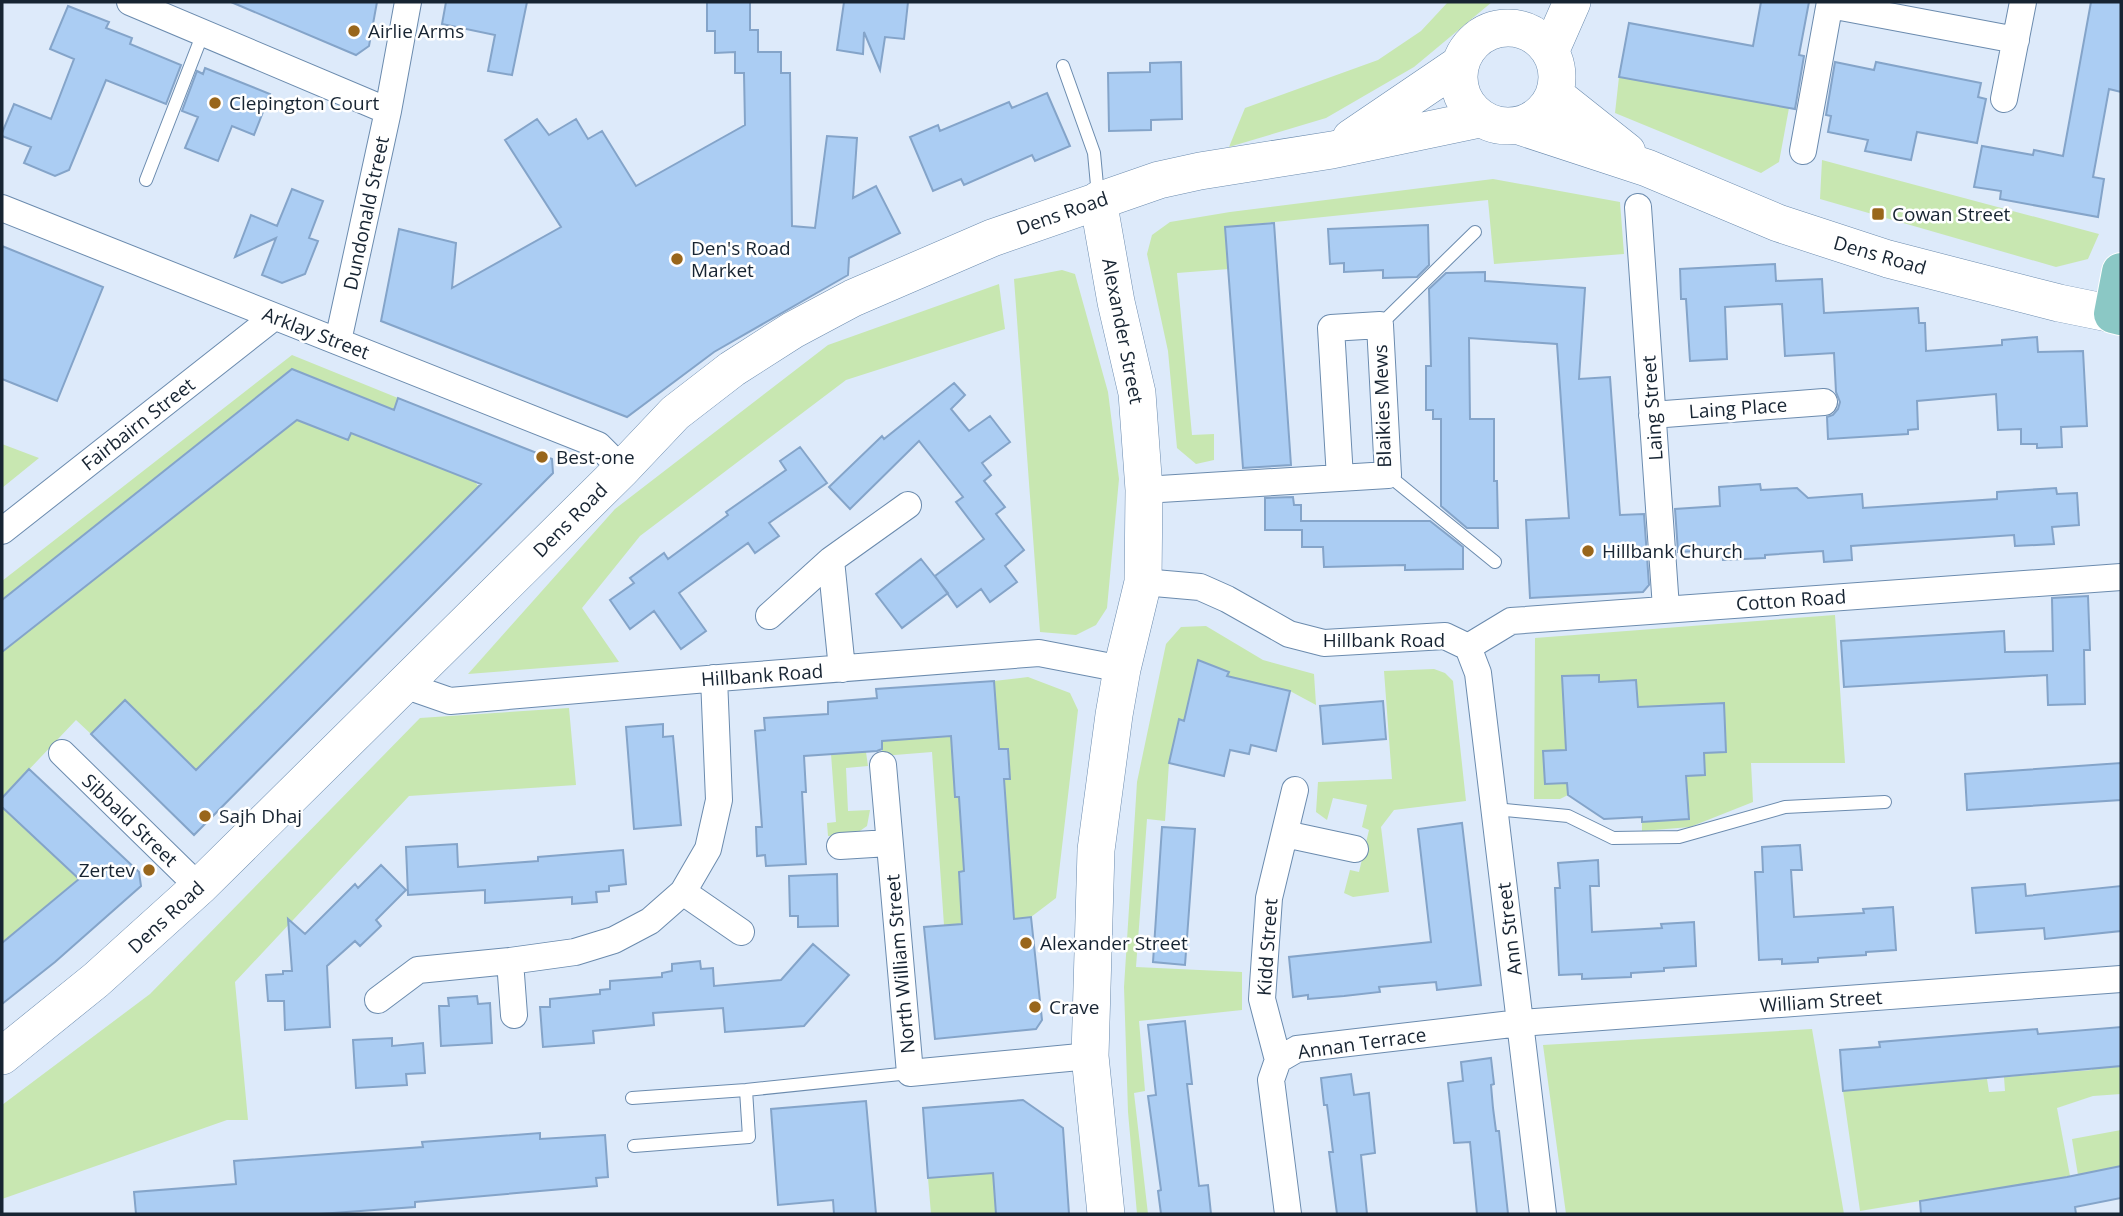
<svg xmlns="http://www.w3.org/2000/svg" width="2123" height="1216" viewBox="0 0 2123 1216" font-family="'Open Sans',sans-serif">
	<rect width="100%" height="100%" fill="#ddeafa"/>
	<path fill="#c8e7b1" d="M1448,2H1492L1414,67L1326,118L1229,147L1245,108L1378,60L1421,31Z
		M1619,77L1789,108L1779,162L1761,173L1615,113Z
		M1822,160L2099,234L2088,259L2056,267L1820,199Z
		M1493,179L1620,202L1624,254L1494,264L1488,200L1226,227L1229,269L1177,273L1192,435L1214,434V460L1196,464L1177,448L1168,351L1147,254L1152,235L1170,222L1230,212Z
		M1062,270L1075,274L1108,392L1119,479L1107,608L1096,625L1076,635L1040,632L1014,279Z
		M999,284L1005,329L846,380L640,536L582,608L619,662L468,674L615,509L828,345Z
		M292,355L398,398L381,445L475,482L479,487L196,770L125,701L91,734L76,720L2,798V581Z
		M2,444L39,458L2,488Z
		M1835,615L1845,763H1751L1753,802L1690,827L1642,831V822L1689,819L1686,776L1705,775L1704,753L1726,752L1724,704L1639,721L1636,680L1599,682V675L1563,676L1566,750L1543,752L1545,784L1567,783L1568,795L1560,799H1534L1535,638Z
		M1206,626L1263,660L1314,674L1316,705L1290,691L1227,676L1228,672L1199,660L1184,721L1180,720L1169,763L1165,821L1147,819L1136,967L1242,972V1010L1139,1021L1145,1091L1134,1093L1148,1214H1137L1128,1112L1124,987L1137,782L1166,644L1181,627Z
		M1434,669L1445,673L1453,681L1466,801L1394,810L1381,827L1389,892L1353,897L1344,893L1350,870L1359,872L1369,830L1362,827L1367,805L1333,798L1327,820L1316,812L1318,782L1392,779L1384,671Z
		M1028,677L1070,693L1078,710L1056,898L1031,917L1014,919L1004,779H1010L1008,749H999L994,681Z
		M569,708L576,785L409,796L235,982L248,1120H227L2,1199V1105L150,994L420,718Z
		M951,736V741L964,740L954,783L955,797H959L964,871L959,872L960,887L968,923L944,925L932,752L882,756V741Z
		M866,752L868,766L846,768L848,811L870,810L867,826L854,835L828,836L827,823L836,822L831,754Z
		M2,807L78,879L2,943Z
		M1812,1029L1844,1214H1566L1543,1045Z
		M2112,1059L2113,1067L2121,1066V1094L2093,1096L2057,1108L2070,1176L1860,1211L1843,1091L1987,1079L1989,1092L2005,1091L2004,1077L2092,1070L2091,1061Z
		M2121,1130V1166L2078,1175L2072,1139Z
		M1023,1171L995,1198L996,1214H931L928,1178Z"/>
	<path fill="#abcdf3" stroke="#84a4c9" stroke-width="2" d="M231,2H377L369,46L356,55Z
		M446,2H527L512,75L488,71L495,35L442,24Z
		M707,2H750V30H758V52H781V73H790L792,226L815,228L827,136L857,138L853,198L876,186L900,233L849,258L848,275L714,352L627,417L381,321L399,229L456,243L452,288L561,227L505,140L537,119L549,135L576,119L588,139L602,131L636,186L745,125L744,73H735V52L715,53V31H707Z
		M844,2H908L904,39L885,37L880,70L864,32L863,54L837,50Z
		M1761,2H1809L1799,55L1804,56L1795,109L1619,77L1629,23L1753,46Z
		M2091,2H2121V92L2109,89L2093,177L2104,179L2098,217L2000,199L2001,191L1974,187L1982,146L2033,155L2034,150L2063,156Z
		M68,6L109,22L106,28L132,38L130,44L181,65L166,104L106,80L69,170L55,176L24,163L31,147L2,136V133L14,104L51,119L74,59L50,49Z
		M1181,62L1182,119L1151,120V130L1109,131L1108,73L1150,72V63Z
		M1835,62L1874,70L1876,62L1981,83L1978,97L1986,99L1977,143L1917,132L1911,160L1865,151L1868,140L1828,132L1831,116L1826,115Z
		M205,68L270,94L254,135L232,126L218,161L185,148L198,117L182,111L197,71L203,74Z
		M1047,93L1070,146L1035,161L1032,155L964,185L961,179L933,191L910,137L938,125L940,131L1009,102L1012,108Z
		M292,189L323,201L309,238L318,241L305,274L282,283L262,275L276,238L235,257L251,215L277,226Z
		M1274,223L1291,465L1243,468L1225,227Z
		M1428,225L1429,265L1417,277L1383,278V270L1344,272V263L1330,264L1328,229Z
		M2,246L103,287L57,401L2,379Z
		M1775,264L1776,281L1822,279L1824,313L1918,308L1919,323H1925L1926,351L2002,345V340L2037,337L2038,352L2083,351L2087,426L2061,427L2062,447L2037,448V444H2021V429L1998,430L1996,394L1917,401L1918,429L1908,430V434L1828,439L1827,417L1833,415L1838,409L1840,402L1836,392L1834,353L1785,356L1782,304L1725,307L1727,359L1690,361L1686,299H1681L1680,269Z
		M1485,272V281L1585,288L1579,379L1610,377L1620,515L1644,514L1649,585L1643,592L1530,598L1526,520L1569,518L1557,344L1469,338L1470,419H1494V481H1497L1498,528H1467L1441,506V419H1433V410H1426V366H1431L1429,289L1446,273Z
		M292,369L394,410L398,398L552,459L553,473L194,835L91,734L125,700L196,770L481,484L351,433L348,440L297,420L2,652V600Z
		M954,383L965,395L951,409L969,431L990,416L1010,442L982,463L991,475L984,481L1005,507L996,514L1024,550L1005,566L1017,582L990,602L981,589L957,607L935,576L984,539L956,502L963,497L919,441L850,509L829,487L882,436L884,439Z
		M800,447L827,483L769,523L779,536L755,553L748,543L679,593L706,631L681,649L654,611L630,629L610,600L634,583L630,578L664,553L668,559L728,515L726,512L786,470L780,461Z
		M1760,484L1761,490L1797,488L1808,498L1862,494L1863,508L1997,499V492L2056,488L2057,494L2077,493L2079,525L2052,527L2054,544L2015,546L2014,535L1851,546L1852,560L1824,562L1823,551L1765,555V558L1723,560L1722,550L1678,552L1675,509L1720,506L1719,487Z
		M1293,497L1294,505H1301V521H1430L1463,547V569L1405,570V565L1324,567L1323,547H1302V530H1265V498Z
		M921,559L948,593L902,628L876,594Z
		M2088,596L2090,650H2084L2085,704L2048,705L2047,675L1844,687L1841,641L2004,631L2005,652L2053,651L2052,598Z
		M1198,660L1229,672L1227,676L1290,691L1276,751L1251,745L1249,754L1230,750L1224,776L1169,763L1179,719L1184,721Z
		M1599,675V682L1636,680L1638,707L1724,703L1726,752L1704,753L1705,775L1686,776L1689,819L1642,822V817L1604,819L1568,795L1567,783L1545,784L1543,751L1566,750L1562,676Z
		M994,681L999,749H1008L1010,779H1004L1014,919L1031,917L1042,1020L1036,1029L935,1039L924,927L962,924L959,872L964,871L959,797H955L951,736L882,741V749L877,751L804,756L806,792H802L806,864L766,866L765,855L757,856L756,827H762L755,731L765,730L764,718L828,714V702L877,698L876,689Z
		M1383,701L1386,739L1323,744L1320,706Z
		M663,724V737L673,736L681,825L634,829L626,727Z
		M2121,763V800L1967,810L1965,774Z
		M29,769L139,872L141,886L55,962L2,1004V943L79,879L2,807V798Z
		M1462,823L1481,985L1437,990L1436,982L1379,987L1380,992L1344,996L1308,999V995L1293,997L1289,957L1431,942L1418,829Z
		M1162,827L1195,829L1185,965L1153,962Z
		M457,844L458,867L538,861V857L623,850L626,884L609,886V891L596,892L597,902L572,904V897L485,903V890L408,895L406,847Z
		M1800,845L1802,870H1791L1794,917L1864,913L1863,909L1893,907L1896,950L1866,952V955L1818,958V962L1782,964V959L1759,960L1755,872H1763L1762,847Z
		M1598,860L1599,886H1590L1592,932L1662,928L1661,924L1694,922L1696,966L1664,968V971L1631,973V977L1582,979V974L1559,975L1555,888H1560L1558,863Z
		M381,865L406,890L376,920L381,926L360,946L355,941L327,966L330,1027L285,1030L284,1001H268L266,975L283,974V971H292L288,919L305,934L355,884L358,888Z
		M837,874L838,926L798,927V916H790L789,876Z
		M2025,884L2026,896L2121,886V931L2045,939L2044,928L1976,933L1972,888Z
		M813,944L849,975L804,1026L725,1032L723,1008L653,1013L654,1025L593,1031L594,1043L543,1047L540,1007H550V999L600,994V990L610,989V981L662,977V973L672,971V964L700,961L701,969L713,968L714,986L781,980Z
		M477,996L478,1004L490,1003L492,1043L441,1046L439,1006H449L448,998Z
		M1185,1021L1192,1084H1187L1199,1186L1208,1185L1211,1214H1161L1158,1191L1161,1190L1148,1096L1156,1095L1148,1025Z
		M2121,1027V1066L1843,1091L1840,1050L1880,1047L1879,1042L2037,1029L2038,1034Z
		M392,1038V1046L423,1043L425,1073L406,1074L407,1085L356,1088L353,1040Z
		M1491,1058L1494,1084L1491,1085L1493,1108L1496,1131H1499L1508,1214H1477L1470,1142L1454,1143L1448,1083L1463,1081L1461,1062Z
		M1351,1074L1354,1095L1369,1093L1375,1153L1361,1155L1367,1214H1337L1329,1152H1333L1330,1128L1327,1105H1324L1321,1078Z
		M1023,1100L1063,1128L1069,1214H996L993,1173L928,1178L923,1108Z
		M866,1101L876,1214H834L833,1200L778,1205L771,1109Z
		M540,1133V1139L605,1135L608,1177L596,1178L597,1186L415,1202V1207L319,1214H136L134,1192L236,1184L234,1161L423,1147L422,1142Z
		M2121,1166V1198L2075,1207L2076,1214H1921L1920,1201L2067,1177Z"/>
	<g fill="none" stroke-linecap="round" stroke-linejoin="round">
		<g stroke="#6b8bae" stroke-width="14">
			<path id="lane" d="M1063,66L1094,153L1098,196
				M146,180L203,33
				M1380,325L1475,232
				M1388,475L1495,562
				M1495,809L1568,816L1613,838L1679,837L1785,807L1885,802
				M632,1098L746,1090L910,1073
				M634,1146L749,1137L746,1090"/>
		</g>
		<g stroke="#6b8bae" stroke-width="28">
			<path id="street" d="M130,2L388,111
				M1830,5L2016,40
				M2004,99L2023,2
				M1803,151L1830,2
				M1638,207L1666,608
				M2,208L598,445L622,469
				M338,341L388,111L408,2
				M1652,415L1824,402
				M1144,490L1388,475L1380,325L1331,328L1340,478
				M2,531L274,317
				M1143,582L1200,587L1227,599L1289,634L1324,643L1445,636L1468,647
				M769,616L831,560
				M1468,647L1511,621L2121,577
				M1468,647L1478,673L1543,1214
				M842,669L831,560L908,505
				M404,685L450,701L731,677L1039,653L1122,669
				M62,753L199,887
				M883,765L910,1073L1090,1056
				M1285,834L1355,849
				M840,846L889,843
				M683,892L741,932
				M510,961L514,1015
				M378,1000L418,970L510,961L575,952L614,940L650,921L683,892L708,849L719,800L714,678
				M1278,1060L1262,999L1269,898L1295,790
				M1288,1214L1271,1080L1278,1060L1297,1049L1520,1023L2121,979"/>
		</g>
		<g stroke="#6b8bae" stroke-width="38">
			<path id="secondary" d="M1459 77a49 49 0 1 1 98 0a49 49 0 1 1-98 0Z
				M1550,52L1572,2
				M1554,94L1627,152
				M1519,126L1647,168L1778,223L1888,259L2059,303L2113,314
				M1351,138L1460,64
				M1098,200L1116,302L1137,393L1144,490L1143,582L1122,669L1114,715L1096,850L1090,1056L1106,1214
				M2,1056L96,980L199,887L622,469L675,413L732,369L793,330L853,298L992,238L1159,180L1200,171L1332,150L1480,119"/>
		</g>
		<g stroke="#fff" stroke-width="40">
			<path id="primary" d="M2121,272L2113,314L2121,316"/>
		</g>
		<use href="#lane" stroke="#fff" stroke-width="12"/>
		<use href="#street" stroke="#fff" stroke-width="26"/>
		<use href="#secondary" stroke="#fff" stroke-width="37"/>
		<use href="#primary" stroke="#8bc8c5" stroke-width="38"/>
	</g>
	<g fill="#99661b" stroke="#fff" stroke-width="2.5">
		<circle cx="354" cy="31" r="7"/>
		<circle cx="215" cy="103" r="7"/>
		<rect x="1871" y="207" width="14" height="14" rx="3.5"/>
		<circle cx="677" cy="259" r="7"/>
		<circle cx="542" cy="457" r="7"/>
		<circle cx="1588" cy="551" r="7"/>
		<circle cx="205" cy="816" r="7"/>
		<circle cx="149" cy="870" r="7"/>
		<circle cx="1026" cy="943" r="7"/>
		<circle cx="1035" cy="1007" r="7"/>
	</g>
	<g text-anchor="middle" stroke-width="5" stroke-linejoin="round" paint-order="stroke">
		<g font-size="19" fill="#172432" stroke="#fff" text-anchor="start">
			<text x="368" y="38">Airlie Arms</text>
			<text x="229" y="110">Clepington Court</text>
			<text x="1892" y="221">Cowan Street</text>
			<text x="691" y="255">Den's Road<tspan x="691" dy="22">Market</tspan></text>
			<text x="556" y="464">Best-one</text>
			<text x="1602" y="558">Hillbank Church</text>
			<text x="219" y="823">Sajh Dhaj</text>
			<text x="135" y="877" text-anchor="end">Zertev</text>
			<text x="1040" y="950">Alexander Street</text>
			<text x="1049" y="1014">Crave</text>
		</g>
		<g font-size="19" fill="#172432" stroke="#fff">
			<text transform="translate(366 213) rotate(-78)" y="7">Dundonald Street</text>
			<text transform="translate(1062 213) rotate(-19)" y="7">Dens Road</text>
			<text transform="translate(1880 255) rotate(16)" y="7">Dens Road</text>
			<text transform="translate(1123 331) rotate(79)" y="7">Alexander Street</text>
			<text transform="translate(316 333) rotate(21)" y="7">Arklay Street</text>
			<text transform="translate(1382 406) rotate(-92)" y="7">Blaikies Mews</text>
			<text transform="translate(1652 408) rotate(-94)" y="7">Laing Street</text>
			<text transform="translate(1738 408) rotate(-4)" y="7">Laing Place</text>
			<text transform="translate(138 424) rotate(-38)" y="7">Fairbairn Street</text>
			<text transform="translate(570 520) rotate(-45)" y="7">Dens Road</text>
			<text transform="translate(1791 600) rotate(-4)" y="7">Cotton Road</text>
			<text x="1384" y="647">Hillbank Road</text>
			<text transform="translate(762 675) rotate(-4)" y="7">Hillbank Road</text>
			<text transform="translate(130 820) rotate(44)" y="7">Sibbald Street</text>
			<text transform="translate(166 917) rotate(-43)" y="7">Dens Road</text>
			<text transform="translate(1509 929) rotate(-97)" y="7">Ann Street</text>
			<text transform="translate(1267 947) rotate(-86)" y="7">Kidd Street</text>
			<text transform="translate(900 964) rotate(-95)" y="7">North William Street</text>
			<text transform="translate(1821 1001) rotate(-4)" y="7">William Street</text>
			<text transform="translate(1362 1043) rotate(-8)" y="7">Annan Terrace</text>
		</g>
	</g>
	<rect width="2123" height="1216" fill="none" stroke="#172432" stroke-width="7"/>
</svg>
